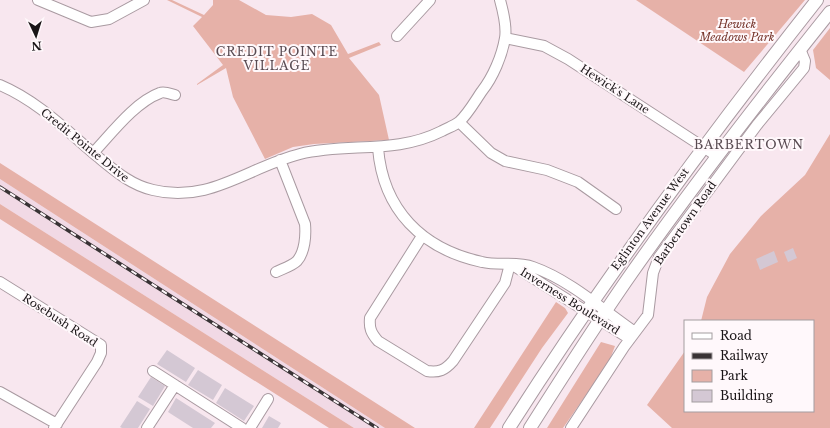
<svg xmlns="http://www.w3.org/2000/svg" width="830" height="428" viewBox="0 0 830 428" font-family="'Libre Baskerville',serif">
	<rect width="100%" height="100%" fill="#f8e7ef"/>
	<path fill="#f1d9e5" d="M0,179L385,428H354L0,204Z"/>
	<path fill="#e6b1a8" d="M167,0H172L204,15L213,5V0H239L266,15L291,17L312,14L331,25L348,54L379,42L381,45L349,58L379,95L389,140L314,144L293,147L265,159L233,97L226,68L197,85V84L223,65L193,26L202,17Z
		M636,0H805L744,72Z
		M830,28V80L816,68L813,50Z
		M830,134V428H672L647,405L685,351V411H813V321H701L707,297L730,254L761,216L805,175Z
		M0,163L415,428H385L0,179Z
		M0,204L354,428H329L0,219Z
		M556,302L565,308L568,313L542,348L490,428H474Z
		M601,342L615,346L609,362L563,428H547Z"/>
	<path fill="#d4c8d4" d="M793,248L797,258L788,262L784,252Z
		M774,251L778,262L760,270L756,259Z
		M167,350L195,368L186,382L157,364Z
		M198,370L222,385L213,400L188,385Z
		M151,377L165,386L153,406L138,397Z
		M225,388L254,406L244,421L216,403Z
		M176,398L215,423L211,428H193L168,412Z
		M137,401L150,409L138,428H122L120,427Z
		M269,416L281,423L278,428H262Z"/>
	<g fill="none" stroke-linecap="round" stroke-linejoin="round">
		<g stroke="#a99aa1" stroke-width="12">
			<path id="minor" d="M38,0L91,22L109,19L144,0
				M397,36L430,0
				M505,38L544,46L568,59L717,156
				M0,85C38,101 67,131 98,157C115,171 131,185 153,190C209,204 248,167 300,154C349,142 394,155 442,131C447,128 454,126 459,122C468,114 475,101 482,91C493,77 502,56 505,38C507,27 503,11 500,0
				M459,122L491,153L505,161L547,170L578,182L616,209
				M378,148C383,210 422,249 482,262C498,266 517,261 533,267C570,280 603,310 635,332
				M93,153C111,134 135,102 160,93C164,91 171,94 175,95
				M422,236L370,318C369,328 371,333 378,341L427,371C439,373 445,370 453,361L505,283L510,264
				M514,266L630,339
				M276,272C282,269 292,266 297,261C305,252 306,235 305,224L280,160
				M0,282L101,345V353L97,362L54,428
				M153,371L242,428
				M0,392L57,424
				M147,428L175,385
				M250,428L268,399
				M571,428L624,347L648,315L653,273L659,257L757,125L804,68L805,61L800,49"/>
		</g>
		<g stroke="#a99aa1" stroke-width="14">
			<path id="major" d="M509,428C604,279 708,138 817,0
				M530,428C563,376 596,324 631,274C694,184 762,97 830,12"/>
		</g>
		<use href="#minor" stroke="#fff" stroke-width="10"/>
		<use href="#major" stroke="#fff" stroke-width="12"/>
		<g stroke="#393335" stroke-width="3.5">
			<path id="rail" d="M0,187L377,428"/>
		</g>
		<use href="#rail" stroke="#fff8fb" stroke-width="2" stroke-dasharray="6" stroke-linecap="butt"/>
	</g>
	<g text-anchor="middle" stroke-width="4" stroke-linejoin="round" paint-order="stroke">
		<g font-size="11" font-style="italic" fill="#76342b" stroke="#fff8fb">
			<text x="737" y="28">Hewick<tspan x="737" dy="13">Meadows Park</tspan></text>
		</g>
		<g font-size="11" fill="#1a1517" stroke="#fff8fb">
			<text transform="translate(615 89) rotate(33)" y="4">Hewick's Lane</text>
			<text transform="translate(85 145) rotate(39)" y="4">Credit Pointe Drive</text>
			<text transform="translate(650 219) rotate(-54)" y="4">Eglinton Avenue West</text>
			<text transform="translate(685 223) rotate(-55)" y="4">Barbertown Road</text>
			<text transform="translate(570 301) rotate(32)" y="4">Inverness Boulevard</text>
			<text transform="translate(60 320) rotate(33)" y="4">Rosebush Road</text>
		</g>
		<g font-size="12" letter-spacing="1" fill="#594b52" stroke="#fff8fb">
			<text x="277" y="56">CREDIT POINTE<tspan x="277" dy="14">VILLAGE</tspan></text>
			<text x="749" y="149">BARBERTOWN</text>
		</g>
	</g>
	<rect x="684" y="320" width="130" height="92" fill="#fff8fb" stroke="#a39da0"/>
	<rect x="692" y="333" width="20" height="6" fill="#ffffff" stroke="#a39da0"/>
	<text x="720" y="340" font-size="12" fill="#1a1517">Road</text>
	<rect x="692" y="353" width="20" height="6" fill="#393335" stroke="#a39da0"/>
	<text x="720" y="360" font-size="12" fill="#1a1517">Railway</text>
	<rect x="692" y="370" width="20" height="12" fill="#e6b1a8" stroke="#a39da0"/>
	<text x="720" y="380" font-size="12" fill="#1a1517">Park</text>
	<rect x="692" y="390" width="20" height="12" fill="#d4c8d4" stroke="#a39da0"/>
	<text x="720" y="400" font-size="12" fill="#1a1517">Building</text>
	<g transform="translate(36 36) rotate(176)" stroke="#fff8fb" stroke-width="3" paint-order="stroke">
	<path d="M0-3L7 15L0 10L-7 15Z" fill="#1a1517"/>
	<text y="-6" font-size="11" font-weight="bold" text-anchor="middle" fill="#1a1517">N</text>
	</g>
</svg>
